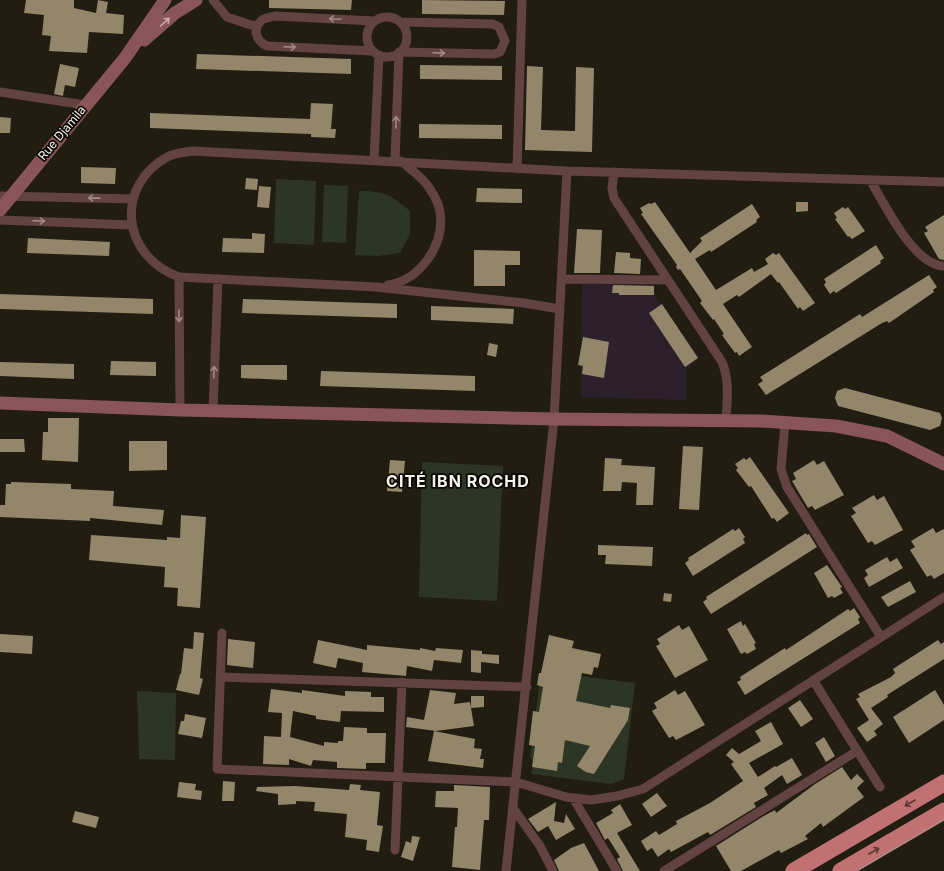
<svg xmlns="http://www.w3.org/2000/svg" width="944" height="871" viewBox="0 0 944 871" font-family="Inter,sans-serif">
	<rect width="100%" height="100%" fill="#221d11"/>
	<path fill="#2d202d" d="M582,284L654,285L656,298L699,357L686,369V400L581,397Z"/>
	<path fill="#2d3624" d="M276,179L316,181L314,245L274,243Z
		M324,185L348,186L346,243L322,242Z
		M359,191C385,191 391,195 410,211V234L400,253L378,256L355,255Z
		M422,462L503,466L497,601L419,597Z
		M541,671L635,683L624,779L611,784L531,774L534,762L530,757Z
		M137,691L176,693L175,760L139,759Z"/>
	<path fill="#93866b" d="M26,0H74V8L96,13L98,0L108,2L106,13L124,15L123,34L89,32L87,53L49,51L51,36L42,35L44,15L24,13Z
		M269,0H352L351,10L269,8Z
		M422,0L505,1L504,15L422,14Z
		M197,54L351,59V74L196,69Z
		M60,64L79,68L75,87L65,85L63,96L54,94Z
		M420,65L502,66V80L420,79Z
		M527,66L543,67L541,130L575,131L576,67L594,68L592,152L525,150Z
		M311,103L333,104L331,129H336L335,138L311,137V134L150,128V113L310,119Z
		M0,117L11,118L10,133H0Z
		M419,124L502,125V139L419,138Z
		M81,167L116,168L115,184L81,183Z
		M246,178L258,179L257,190L245,189Z
		M259,186L271,187L269,208L257,207Z
		M477,188L522,189V203L476,202Z
		M655,202L690,253L702,241L700,238L752,204L760,217L756,220L757,222L711,252L710,250L695,259L716,290L752,268L754,272L768,264L765,259L773,253L776,255L779,253L815,303L803,311L800,307L798,309L779,282L778,283L771,274L739,297L737,295L723,304L752,347L739,356L737,352L735,353L722,335L724,334L714,319L713,320L700,303L702,301L680,269L678,270L676,267L677,265L641,214L643,213L640,208L649,203L651,204Z
		M796,202H808V211L796,212Z
		M843,207L845,209L848,207L865,231L852,239L849,236L848,237L835,219L837,218L834,213Z
		M944,215V260L939,259L924,233L928,231L925,227Z
		M577,229L602,230L600,273H574Z
		M252,233L265,234L264,253L222,252L223,238L252,239Z
		M28,238L110,242L109,256L27,253Z
		M876,245L884,258L880,261L881,263L836,293L834,291L830,294L824,285L826,282L824,279Z
		M474,250L520,251V265H505V286H474Z
		M616,252L630,253V258L641,259L640,274L614,273Z
		M929,275L937,287L933,290L934,292L889,323L887,321L882,323L766,395L758,384L763,381L760,377L860,314L862,317Z
		M613,285L654,286V295H619V293H612Z
		M0,294L153,299V314L0,309Z
		M243,299L397,304V318L242,313Z
		M662,304L698,358L685,367L649,313Z
		M431,306L514,309L513,324L431,320Z
		M583,337L609,342L604,378L582,374L583,366L578,365Z
		M489,343L498,345L496,357L487,355Z
		M111,361L156,362V376L110,375Z
		M0,362L74,364V379L0,376Z
		M241,365H287V380L241,378Z
		M321,371L475,376V391L320,386Z
		M845,388L940,413L942,418L940,426L930,430L838,406L835,398L837,391Z
		M48,418H79L78,462L42,460L43,432H48Z
		M0,439H24L25,452H0Z
		M129,441H167V470L129,471Z
		M683,446L703,447L699,510L679,509Z
		M750,457L789,513L777,522L774,518L772,519L751,486L749,487L736,470L738,468L735,464L744,458L746,460Z
		M605,458L622,459L621,465L655,467L653,505H636L637,483L622,482L621,491H603Z
		M390,460L405,461L402,492L387,491Z
		M814,460L817,465L824,461L844,495L815,510L812,506L808,508L792,481L796,479L793,473Z
		M11,482L71,484V489L114,491L113,506L164,510L162,525L90,518V521L0,517V505H5L6,484H11Z
		M874,495L877,500L884,496L903,530L875,545L872,541L868,543L851,516L856,513L852,508Z
		M181,515L206,517L200,608L177,606L178,588L164,587L165,567L89,560L91,535L167,540V537L180,538Z
		M739,528L745,537L743,539L745,543L693,576L685,563L689,560L688,558L733,529L735,531Z
		M933,528L936,533L944,529V573L934,579L931,575L927,577L910,550L915,547L911,541Z
		M806,533L807,535L809,534L817,547L711,614L703,602L707,599L706,597Z
		M598,545L653,547L652,566L605,564L606,555H598Z
		M887,557L890,562L897,558L903,568L869,587L864,578L868,575L865,570Z
		M827,565L842,587L840,588L843,593L834,598L832,596L828,598L814,573Z
		M910,581L916,592L888,607L881,597Z
		M664,593L672,594L671,602L663,601Z
		M854,608L860,617L858,619L860,623L745,695L737,682L741,680L740,677L785,648L786,650L848,609L850,611Z
		M741,621L743,626L745,624L756,643L754,644L756,649L747,654L745,652L741,654L727,629Z
		M679,625L682,630L689,626L708,660L675,678L656,646L660,644L657,639Z
		M194,632L204,633L200,678L203,679L199,695L176,690L180,674H181L184,648L193,649Z
		M0,634L33,636L32,654L0,652Z
		M549,635L574,641L572,648L601,654L598,668L594,667L592,675L582,673L576,701L610,708L611,705L630,708L628,720L594,774L586,772L577,766L590,746L565,740L562,763L558,762L557,771L532,767L535,746L529,745L533,711L539,712L543,687L537,685L539,673H541Z
		M228,639L255,642L253,668L227,665Z
		M318,640L367,650V645L420,650V648L435,651L436,648L463,650L461,663L434,660L432,671L407,666L406,676L362,672L363,663L338,658L336,668L313,663Z
		M938,640L941,644L944,642V659L887,695L888,697L871,708L883,724L874,731L877,735L867,742L857,728L869,720L856,699L860,697L858,694L891,677L895,673L893,669Z
		M471,650L482,651V654L499,655V664L481,662V673L471,672Z
		M271,689L302,693V690L345,696V691L371,692V697H384V712L341,711L340,722L316,719V716L293,711L290,737L324,746V742L338,743V741H343L344,727L367,728V733H386L385,763H366V769L337,768V762L313,760L311,766L289,759V765L263,764L264,736L281,737L282,713L268,712Z
		M430,690L456,693L454,704L470,702L474,726L436,731L406,727L407,717L424,720Z
		M675,690L678,695L685,691L705,725L676,740L673,736L669,738L652,711L657,708L654,703Z
		M935,690L944,705V720L909,743L893,717Z
		M471,696H484V707L471,708Z
		M800,700L813,719L801,727L788,708Z
		M185,714L206,718L202,738L178,734L181,721H184Z
		M771,722L783,744L749,763L758,777L775,766L776,767L792,758L802,775L787,784L782,775L764,788L768,795L754,803L756,807L710,835L708,832L671,852L669,849L658,857L652,848L647,851L641,841L656,831L659,835L677,824L676,821L710,803L743,781L731,764L734,762L726,755L732,748L739,754L761,741L755,731Z
		M434,731L475,739L474,748L482,749L480,759H484L483,768L428,761Z
		M824,737L835,756L826,762L815,743Z
		M842,767L851,780L857,774L864,781L857,788L864,797L823,827L821,823L805,836L808,839L781,853L779,850L741,871H731L716,846L762,817L775,810L776,813L815,784Z
		M223,781L235,782L234,801H222Z
		M179,782L196,784L195,790L202,791L201,800L177,797Z
		M350,784L361,785L360,790L380,792L377,825L383,826L379,852L366,850L367,840L345,837L347,814L314,811L315,802L296,801V804L278,805V794L256,791L257,787L295,786L349,790Z
		M454,785L490,787L489,820H484L480,870L452,867L455,827H457L458,808L435,807L436,791H454Z
		M657,793L667,806L651,817L642,804Z
		M556,802L554,821L564,823L566,814L575,829L556,840L548,826L538,832L528,819Z
		M620,804L632,825L617,833L640,871H623L617,859L620,857L608,838L605,840L596,823L613,813L611,810Z
		M75,811L99,817L96,828L72,822Z
		M412,836L420,837L413,861L401,857L406,841L411,843Z
		M584,843L599,871H559L554,860L571,848Z"/>
	<g fill="none" stroke-linecap="round" stroke-linejoin="round">
		<path stroke="#634242" stroke-width="9" d="M213,0L227,17L257,27
			M367 37a20 20 0 1 1 40 0a20 20 0 1 1-40 0Z
			M400,22L493,24L499,27L505,41L500,52L494,54L400,52
			M372,51L267,46C256,41 252,29 262,20C265,18 271,17 275,16L374,21
			M0,92L85,105
			M374,160L379,55
			M395,161L399,52
			M517,169L522,0
			M614,172L612,188L614,198L722,362C730,381 727,401 726,420
			M870,180C885,204 913,265 944,266
			M0,196L133,199
			M0,220L132,225
			M179,277L180,410
			M562,279L667,280
			M388,285C420,280 445,245 440,212C439,205 434,195 430,189C424,178 411,170 401,161
			M560,309L524,303L376,287L179,277C121,256 114,185 169,156C176,153 186,152 193,151L567,171L944,182
			M213,411L218,279
			M785,423L781,469L787,487L881,637
			M222,633L217,769L516,782L566,797L591,800L617,796L643,789L944,597
			M220,677L527,687
			M813,680L880,787
			M573,798L617,871
			M513,808L540,846L553,871
			M395,850L402,682
			M506,871L554,419L567,171
			M664,871L857,751"/>
		<path stroke="#895556" stroke-width="13" d="M144,40L175,13L196,0
			M0,210L125,58L165,0
			M0,403L180,410L554,419L761,421L836,426L887,436L944,464"/>
		<path stroke="#c27172" stroke-width="17" d="M794,871L944,783
			M841,871L944,811"/>
		<path stroke="#9f9b91" stroke-width="1" d="M857,871L944,819"/>
	</g>
	<defs><path id="oneway-shaft" d="M-6 0H5M1.5-3L5.5 0L1.5 3" fill="none" stroke-width="1.6" stroke-linecap="round" stroke-linejoin="round"/></defs>
	<g stroke="#9f8986">
		<use href="#oneway-shaft" transform="translate(335 19) rotate(-177)"/>
		<use href="#oneway-shaft" transform="translate(290 47) rotate(2)"/>
		<use href="#oneway-shaft" transform="translate(439 53) rotate(2)"/>
		<use href="#oneway-shaft" transform="translate(396 122) rotate(-88)"/>
		<use href="#oneway-shaft" transform="translate(94 198) rotate(-179)"/>
		<use href="#oneway-shaft" transform="translate(39 221) rotate(2)"/>
		<use href="#oneway-shaft" transform="translate(179 316) rotate(90)"/>
		<use href="#oneway-shaft" transform="translate(214 372) rotate(-88)"/>
	</g>
	<use stroke="#c6aca8" href="#oneway-shaft" transform="translate(165 22) rotate(-42)"/>
	<g stroke="#5d3735">
		<use href="#oneway-shaft" transform="translate(910 803) rotate(150)"/>
		<use href="#oneway-shaft" transform="translate(874 851) rotate(-30)"/>
	</g>
	<g text-anchor="middle" stroke-width="3.5" stroke-linejoin="round" paint-order="stroke">
		<g font-size="12" fill="#f8f4ec" stroke="#0a0804">
			<text transform="translate(62 133) rotate(-50)" y="4">Rue Djamila</text>
		</g>
		<g font-size="16" font-weight="bold" letter-spacing="1" fill="#f8f4ec" stroke="#0a0804">
			<text x="458" y="487">CITÉ IBN ROCHD</text>
		</g>
	</g>
</svg>
